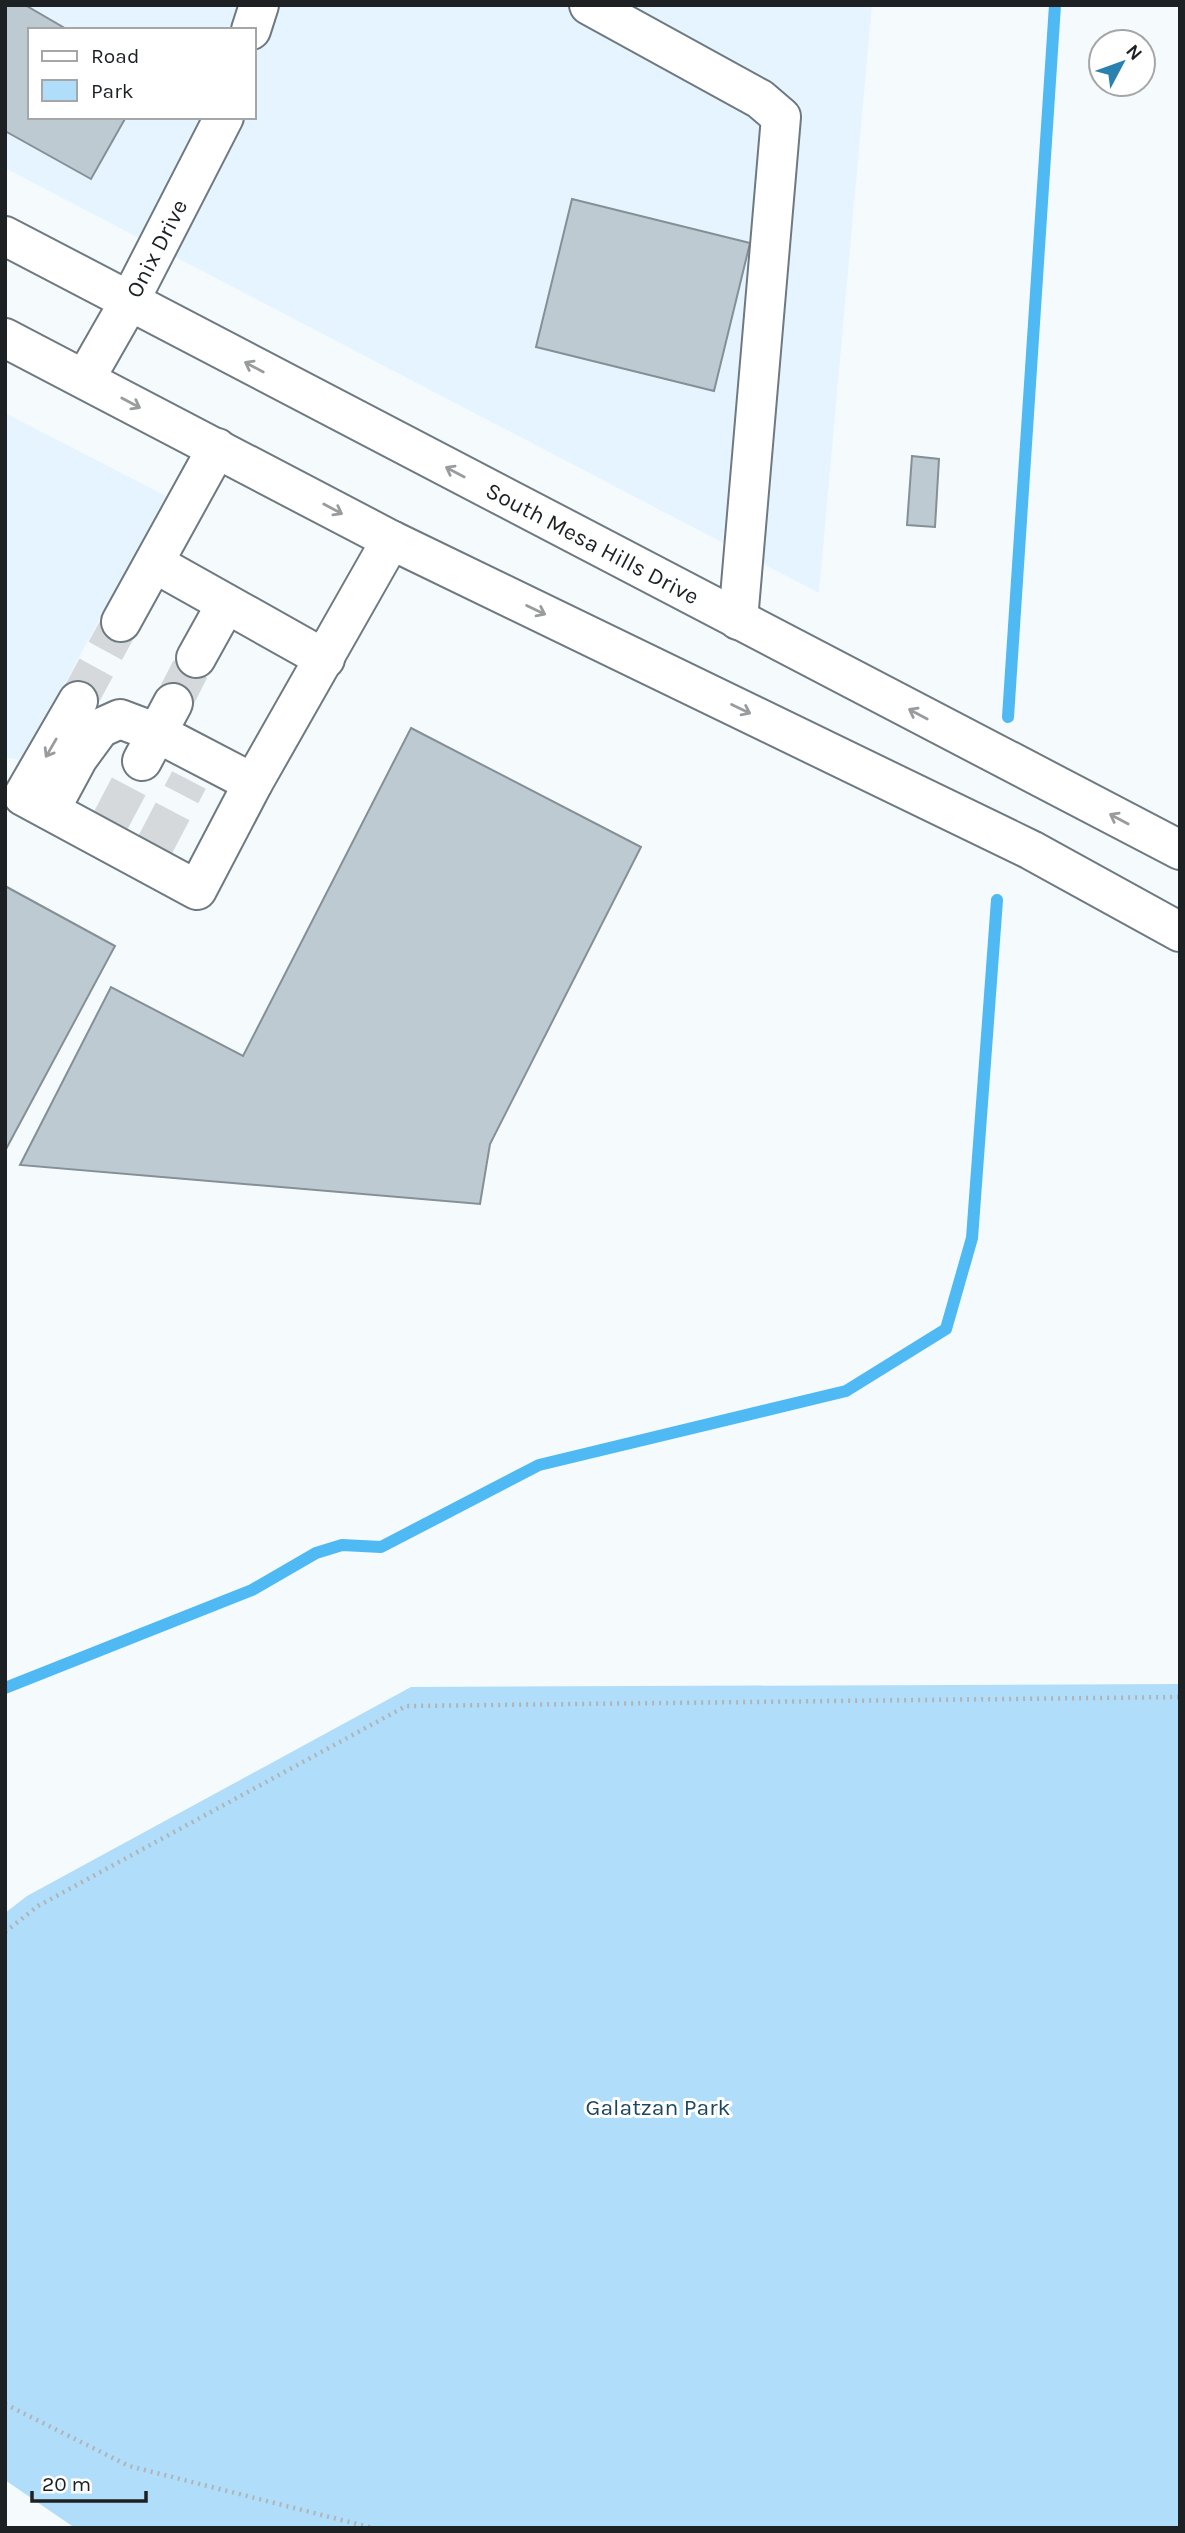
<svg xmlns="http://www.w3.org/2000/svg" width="1185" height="2533" viewBox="0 0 1185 2533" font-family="Karla,sans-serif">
<rect width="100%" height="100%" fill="#f5fafd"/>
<g fill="#e5f4ff" fill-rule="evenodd">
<path d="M5 5H872L819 593 5 168ZM30 30H254V117H30Z"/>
<polygon points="5,413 166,496 23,761 5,757"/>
</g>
<polygon fill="#b0ddf9" points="1180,1684 1180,2528 75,2528 5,2480 5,1913 27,1896 411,1687"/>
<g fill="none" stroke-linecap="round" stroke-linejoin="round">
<g stroke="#4fb9f3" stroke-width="12">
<polyline points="1008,717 1055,5"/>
<polyline points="5,1688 252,1590 316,1553 342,1545 381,1547 539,1465 846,1391 946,1329 972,1238 997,900"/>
</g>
</g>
<g fill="#bdcad2" stroke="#848f96" stroke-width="2">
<polygon points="5,5 25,5 68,30 30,30 30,117 126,117 91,179 5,131"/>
<polygon points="572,199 750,243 714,391 536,347"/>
<polygon points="912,456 939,459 935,527 907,525"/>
<polygon points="411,728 641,847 490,1144 480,1204 20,1165 111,987 243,1056"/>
<polygon points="5,886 115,946 5,1151"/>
</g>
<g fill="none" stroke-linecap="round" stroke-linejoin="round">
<g stroke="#d5d9dc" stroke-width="38" stroke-dasharray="38 19" stroke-linecap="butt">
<polyline points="78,701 121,622"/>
<polyline points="173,703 196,658"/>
<polyline points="111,820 142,761"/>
<polyline points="155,845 189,780"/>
</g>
<defs>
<g id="minor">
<polyline points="589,5 760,99 781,117 738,620"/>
<polyline points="251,30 259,5"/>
<path id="s1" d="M5 236 1180 850"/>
<polyline points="5,338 391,540 1031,850 1180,932"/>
<path id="s2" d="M85 379 129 302 224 117"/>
<polyline points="154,563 325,659"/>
<polyline points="121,622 217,448"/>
<polyline points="196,658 226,604"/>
<polyline points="78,701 23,796 197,890 253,783 391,540"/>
<polyline points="173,703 157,733 253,783"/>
<polyline points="50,810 78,758 100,728 120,719 157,733 142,761"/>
</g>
</defs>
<use href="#minor" stroke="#6e7980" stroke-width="42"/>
<g stroke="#b0b4b7" stroke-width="4.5" stroke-dasharray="2 5" stroke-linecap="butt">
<polyline points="5,1932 38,1906 406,1706 1180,1697"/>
<polyline points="5,2404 129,2466 373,2528"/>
</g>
<use href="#minor" stroke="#fff" stroke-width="38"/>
</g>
<defs><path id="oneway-shaft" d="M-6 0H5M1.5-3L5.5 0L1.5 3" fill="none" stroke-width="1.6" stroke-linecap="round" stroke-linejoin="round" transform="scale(1.75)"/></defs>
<g stroke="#999b9c">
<use href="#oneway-shaft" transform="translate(254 367) rotate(-152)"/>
<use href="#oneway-shaft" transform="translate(131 403) rotate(28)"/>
<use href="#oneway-shaft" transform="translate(455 472) rotate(-152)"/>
<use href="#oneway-shaft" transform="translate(333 509) rotate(28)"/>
<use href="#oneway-shaft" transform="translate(536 610) rotate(26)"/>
<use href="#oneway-shaft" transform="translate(741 709) rotate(26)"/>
<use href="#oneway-shaft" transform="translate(918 714) rotate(-152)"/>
<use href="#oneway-shaft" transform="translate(51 748) rotate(120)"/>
<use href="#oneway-shaft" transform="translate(1119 819) rotate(-152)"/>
</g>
<g text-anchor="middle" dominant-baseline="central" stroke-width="6" stroke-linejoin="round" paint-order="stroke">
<g font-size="23" fill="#1d2124" stroke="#fff">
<text stroke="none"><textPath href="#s2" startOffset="149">Onix Drive</textPath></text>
<text stroke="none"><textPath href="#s1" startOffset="663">South Mesa Hills Drive</textPath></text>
</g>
<g font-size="23" fill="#1c4760" stroke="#fff">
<text x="658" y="2107">Galatzan Park</text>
</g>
</g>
<rect width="1185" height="2533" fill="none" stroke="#1d2124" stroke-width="14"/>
<rect x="28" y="28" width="228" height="91" fill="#ffffff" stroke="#a5a6a7" stroke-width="2"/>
<rect x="42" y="51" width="35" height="10" fill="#ffffff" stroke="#a5a6a7" stroke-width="2"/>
<text x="91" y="63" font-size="21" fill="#1d2124">Road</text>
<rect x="42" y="80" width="35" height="21" fill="#b0ddf9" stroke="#a5a6a7" stroke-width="2"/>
<text x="91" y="98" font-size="21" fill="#1d2124">Park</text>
<g transform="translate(1122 63) rotate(49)"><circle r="33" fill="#ffffff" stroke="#a5a6a7" stroke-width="2"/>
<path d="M0-5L12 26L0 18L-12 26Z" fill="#2881af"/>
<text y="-10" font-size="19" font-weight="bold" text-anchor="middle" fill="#1d2124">N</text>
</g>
<path d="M32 2491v10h114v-10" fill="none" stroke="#1d2124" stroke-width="3.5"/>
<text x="42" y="2491" font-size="21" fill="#1d2124" stroke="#ffffff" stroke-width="5" paint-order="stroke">20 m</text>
</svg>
